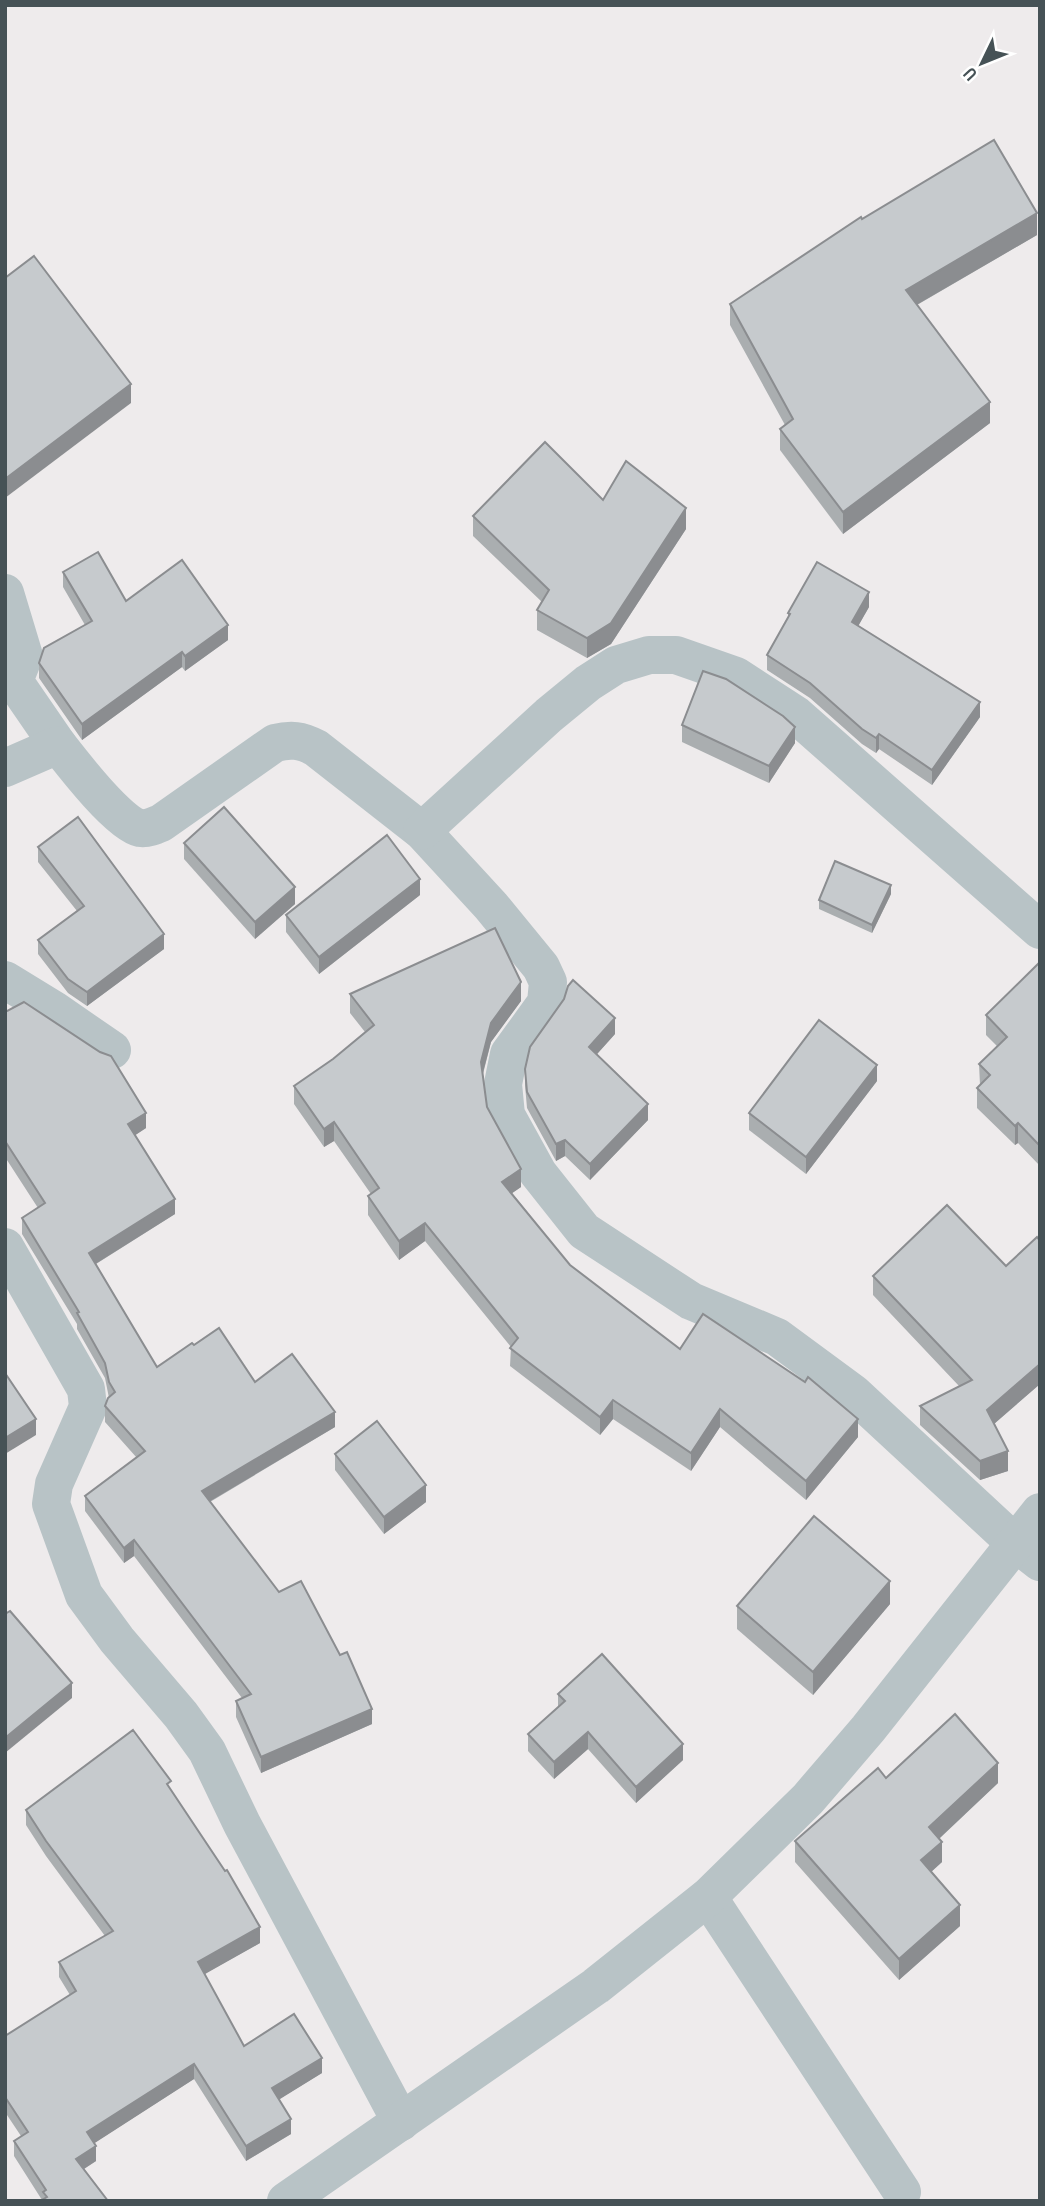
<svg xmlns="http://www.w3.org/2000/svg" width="1045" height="2206" viewBox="0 0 1045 2206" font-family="'Sofia Sans Condensed',sans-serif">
<rect width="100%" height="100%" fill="#eeebec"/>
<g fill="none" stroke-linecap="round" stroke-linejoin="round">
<g stroke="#b8c3c6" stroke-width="38">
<polyline points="5,593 24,656 14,681 58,745"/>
<path d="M5 768 58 745C72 763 119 824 140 828 147 829 154 826 161 823L275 743C291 739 301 740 316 748L422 831 491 906 541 967 548 982 546 1003 509 1054 503 1084 506 1115 538 1173 584 1231 691 1301 777 1337 853 1393 1015 1543 1040 1562"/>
<polyline points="422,831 549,715 588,683 616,665 649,655 676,655 736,676 796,715 1040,930"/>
<polyline points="5,980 54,1010 112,1050"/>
<polyline points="5,1247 86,1389 88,1407 54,1484 51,1504 84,1595 117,1640 181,1715 207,1751 242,1824 401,2122"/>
<polyline points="708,1897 902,2192"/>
<polyline points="286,2201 596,1986 708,1897 808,1799 868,1729 1040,1512"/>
</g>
</g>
<g fill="#aaaeb0">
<polygon points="862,219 1037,235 917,305 990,423 843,534 780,450 780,429 785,425 730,325 730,304"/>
<polygon points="603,500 686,529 611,644 587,658 537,630 537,610 542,602 473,536 473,516"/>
<polygon points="63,572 126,601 228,640 185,671 182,667 82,740 39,678 39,663 85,625 63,587"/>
<polygon points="869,607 858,626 980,717 932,785 879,749 876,753 862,744 810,698 767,670 767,655 788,618 788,613"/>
<polygon points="682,725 795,743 769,783 682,742"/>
<polygon points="184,843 295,904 255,939 184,859"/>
<polygon points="38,847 164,949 87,1006 68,993 38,954 38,940 77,911 38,862"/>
<polygon points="891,894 872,933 819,909 819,900"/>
<polygon points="420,895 319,974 286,932 286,915"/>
<polygon points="1040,962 1040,1166 1018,1143 1015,1145 977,1108 977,1088 980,1085 979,1064 997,1046 986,1035 986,1015"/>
<polygon points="350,994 521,1001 491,1042 483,1074 487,1107 521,1187 512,1193 570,1265 680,1349 858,1437 806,1500 720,1427 691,1471 613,1419 600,1435 510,1366 511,1347 425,1241 399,1260 368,1215 368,1196 371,1194 334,1141 324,1147 294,1104 294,1086 333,1059 365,1032 350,1013"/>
<polygon points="5,1012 146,1128 135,1135 175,1214 96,1264 157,1367 194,1345 335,1427 210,1502 372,1724 261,1773 236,1717 236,1701 242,1698 134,1556 124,1563 85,1511 85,1496 137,1458 105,1422 105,1406 109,1398 105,1378 77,1329 77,1324 22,1234 22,1218 38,1208 5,1157"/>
<polygon points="615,1034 597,1054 648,1120 590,1180 565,1156 556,1161 527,1108 525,1085 525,1069"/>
<polygon points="877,1081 806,1174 749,1130 749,1113"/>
<polygon points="873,1276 1040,1384 994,1424 1008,1471 980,1480 920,1425 920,1406 959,1386 873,1295"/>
<polygon points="335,1454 426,1502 384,1534 335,1470"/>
<polygon points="890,1604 813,1695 737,1629 737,1606"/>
<polygon points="558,1694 683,1760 636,1803 588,1749 554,1779 528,1751 528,1734 558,1707"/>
<polygon points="886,1778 998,1783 939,1839 942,1862 931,1872 960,1926 899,1980 795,1862 795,1841"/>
<polygon points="171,1790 260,1943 204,1974 244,2046 322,2073 279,2099 291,2134 246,2161 194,2079 94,2143 96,2161 84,2169 108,2201 42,2200 14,2156 14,2141 21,2136 5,2112 5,2036 70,1995 59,1977 59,1962 105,1936 46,1856 26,1825 26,1810"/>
</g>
<g fill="#8b8d90">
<polygon points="1037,213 1037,235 906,311 906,290"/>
<polygon points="131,384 131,403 5,498 5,479"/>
<polygon points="990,402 990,423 843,534 843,512"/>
<polygon points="686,508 686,529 611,644 587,658 587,638"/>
<polygon points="869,592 869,607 852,637 852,622"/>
<polygon points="228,625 228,640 185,671 185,656"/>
<polygon points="182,652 182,667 82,740 82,724"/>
<polygon points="980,702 980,717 932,785 932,770"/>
<polygon points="795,727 795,743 769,783 769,766"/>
<polygon points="879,734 879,749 876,753 876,738"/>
<polygon points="420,879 420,895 319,974 319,957"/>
<polygon points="891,885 891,894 872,933 872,925"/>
<polygon points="295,887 295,904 255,939 255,922"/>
<polygon points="164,934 164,949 87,1006 87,992"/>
<polygon points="521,982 521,1001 491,1042 481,1080 481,1062 491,1023"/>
<polygon points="615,1018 615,1034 589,1063 589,1047"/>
<polygon points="877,1065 877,1081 806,1174 806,1157"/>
<polygon points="648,1104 648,1120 590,1180 590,1164"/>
<polygon points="146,1113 146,1128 128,1140 128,1124"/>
<polygon points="334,1122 334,1141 324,1147 324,1129"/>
<polygon points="1018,1123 1018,1143 1015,1145 1015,1126"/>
<polygon points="565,1140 565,1156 556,1161 556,1144"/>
<polygon points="521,1169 521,1187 502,1200 502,1182"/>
<polygon points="175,1199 175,1214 89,1268 89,1253"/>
<polygon points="425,1223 425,1241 399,1260 399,1241"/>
<polygon points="1040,1364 1040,1384 987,1430 987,1410"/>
<polygon points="613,1400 613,1419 600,1435 600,1417"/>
<polygon points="720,1409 720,1427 691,1471 691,1453"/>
<polygon points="335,1412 335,1427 202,1506 202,1491"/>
<polygon points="36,1419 36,1435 5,1454 5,1438"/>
<polygon points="858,1419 858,1437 806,1500 806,1481"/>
<polygon points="1008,1451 1008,1471 980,1480 980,1461"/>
<polygon points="426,1485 426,1502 384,1534 384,1517"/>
<polygon points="134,1540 134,1556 124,1563 124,1548"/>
<polygon points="890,1581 890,1604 813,1695 813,1672"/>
<polygon points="72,1683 72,1698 5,1753 5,1738"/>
<polygon points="372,1709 372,1724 261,1773 261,1757"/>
<polygon points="588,1732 588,1749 554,1779 554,1762"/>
<polygon points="683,1744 683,1760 636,1803 636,1787"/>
<polygon points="998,1763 998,1783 929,1848 929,1827"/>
<polygon points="942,1842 942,1862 921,1881 921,1860"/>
<polygon points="960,1905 960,1926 899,1980 899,1959"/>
<polygon points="260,1927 260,1943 198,1978 198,1962"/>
<polygon points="322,2058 322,2073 272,2104 272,2088"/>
<polygon points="194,2064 194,2079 87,2148 87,2132"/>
<polygon points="291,2119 291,2134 246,2161 246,2146"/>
<polygon points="96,2146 96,2161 76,2174 76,2159"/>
</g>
<g fill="#c6cacd" stroke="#8b8d90" stroke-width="2">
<polygon points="994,140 1037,213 906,290 990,402 843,512 780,429 793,419 730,304 861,217 862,219"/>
<polygon points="34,256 131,384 5,479 5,278"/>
<polygon points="545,442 603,500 626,461 686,508 611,623 587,638 537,610 549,590 473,516"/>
<polygon points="98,552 126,601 182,560 228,625 185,656 182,652 82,724 39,663 44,648 92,621 63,572"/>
<polygon points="817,562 869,592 852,622 980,702 932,770 879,734 876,738 862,729 810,683 767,655 790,614 788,613"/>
<polygon points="703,671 726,679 783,716 795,727 769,766 682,725"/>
<polygon points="224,807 295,887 255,922 184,843"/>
<polygon points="78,817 164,934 87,992 68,979 38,940 84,906 38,847"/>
<polygon points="387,835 420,879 319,957 286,915"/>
<polygon points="835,861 891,885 872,925 819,900"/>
<polygon points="495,928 521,982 491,1023 481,1062 487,1107 521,1169 502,1182 570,1265 680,1349 703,1314 805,1382 808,1377 858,1419 806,1481 720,1409 691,1453 613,1400 600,1417 510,1348 518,1338 425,1223 399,1241 368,1196 379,1188 334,1122 324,1129 294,1086 333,1059 374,1025 350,994"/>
<polygon points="1040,962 1040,1146 1018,1123 1015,1126 977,1088 990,1075 979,1064 1007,1037 986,1015"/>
<polygon points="573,980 615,1018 589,1047 648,1104 590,1164 565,1140 556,1144 527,1092 525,1069 530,1047 564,999 568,986"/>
<polygon points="24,1002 100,1052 111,1056 146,1113 128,1124 175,1199 89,1253 157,1367 192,1343 194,1345 219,1328 255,1382 292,1354 335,1412 202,1491 279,1592 301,1581 340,1655 347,1652 372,1709 261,1757 236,1701 251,1694 134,1540 124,1548 85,1496 145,1451 105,1406 108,1398 115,1392 109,1382 105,1363 77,1313 79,1312 22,1218 45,1203 5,1141 5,1012"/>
<polygon points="819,1020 877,1065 806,1157 749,1113"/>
<polygon points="947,1205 1006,1266 1037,1237 1040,1241 1040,1364 987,1410 1008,1451 980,1461 920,1406 972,1380 873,1276"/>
<polygon points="5,1373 36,1419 5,1438"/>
<polygon points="377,1421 426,1485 384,1517 335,1454"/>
<polygon points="814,1516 890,1581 813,1672 737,1606"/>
<polygon points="10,1611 72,1683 5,1738 5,1614"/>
<polygon points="602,1654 683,1744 636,1787 588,1732 554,1762 528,1734 565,1701 558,1694"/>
<polygon points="955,1714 998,1763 929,1827 942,1842 921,1860 960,1905 899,1959 795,1841 878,1768 886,1778"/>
<polygon points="133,1730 171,1781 167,1784 225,1871 227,1870 260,1927 198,1962 244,2046 294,2014 322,2058 272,2088 291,2119 246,2146 194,2064 87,2132 96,2146 76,2159 108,2201 40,2201 47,2197 43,2192 46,2190 14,2141 28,2132 5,2097 5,2036 76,1991 59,1962 113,1931 46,1841 26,1810"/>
</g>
<rect width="1045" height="2206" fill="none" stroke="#465256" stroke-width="14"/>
<g transform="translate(982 63) rotate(227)" stroke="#ffffff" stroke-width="5" paint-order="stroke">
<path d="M0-5L12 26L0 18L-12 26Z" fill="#465256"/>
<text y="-10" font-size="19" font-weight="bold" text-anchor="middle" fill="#465256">U</text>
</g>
</svg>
